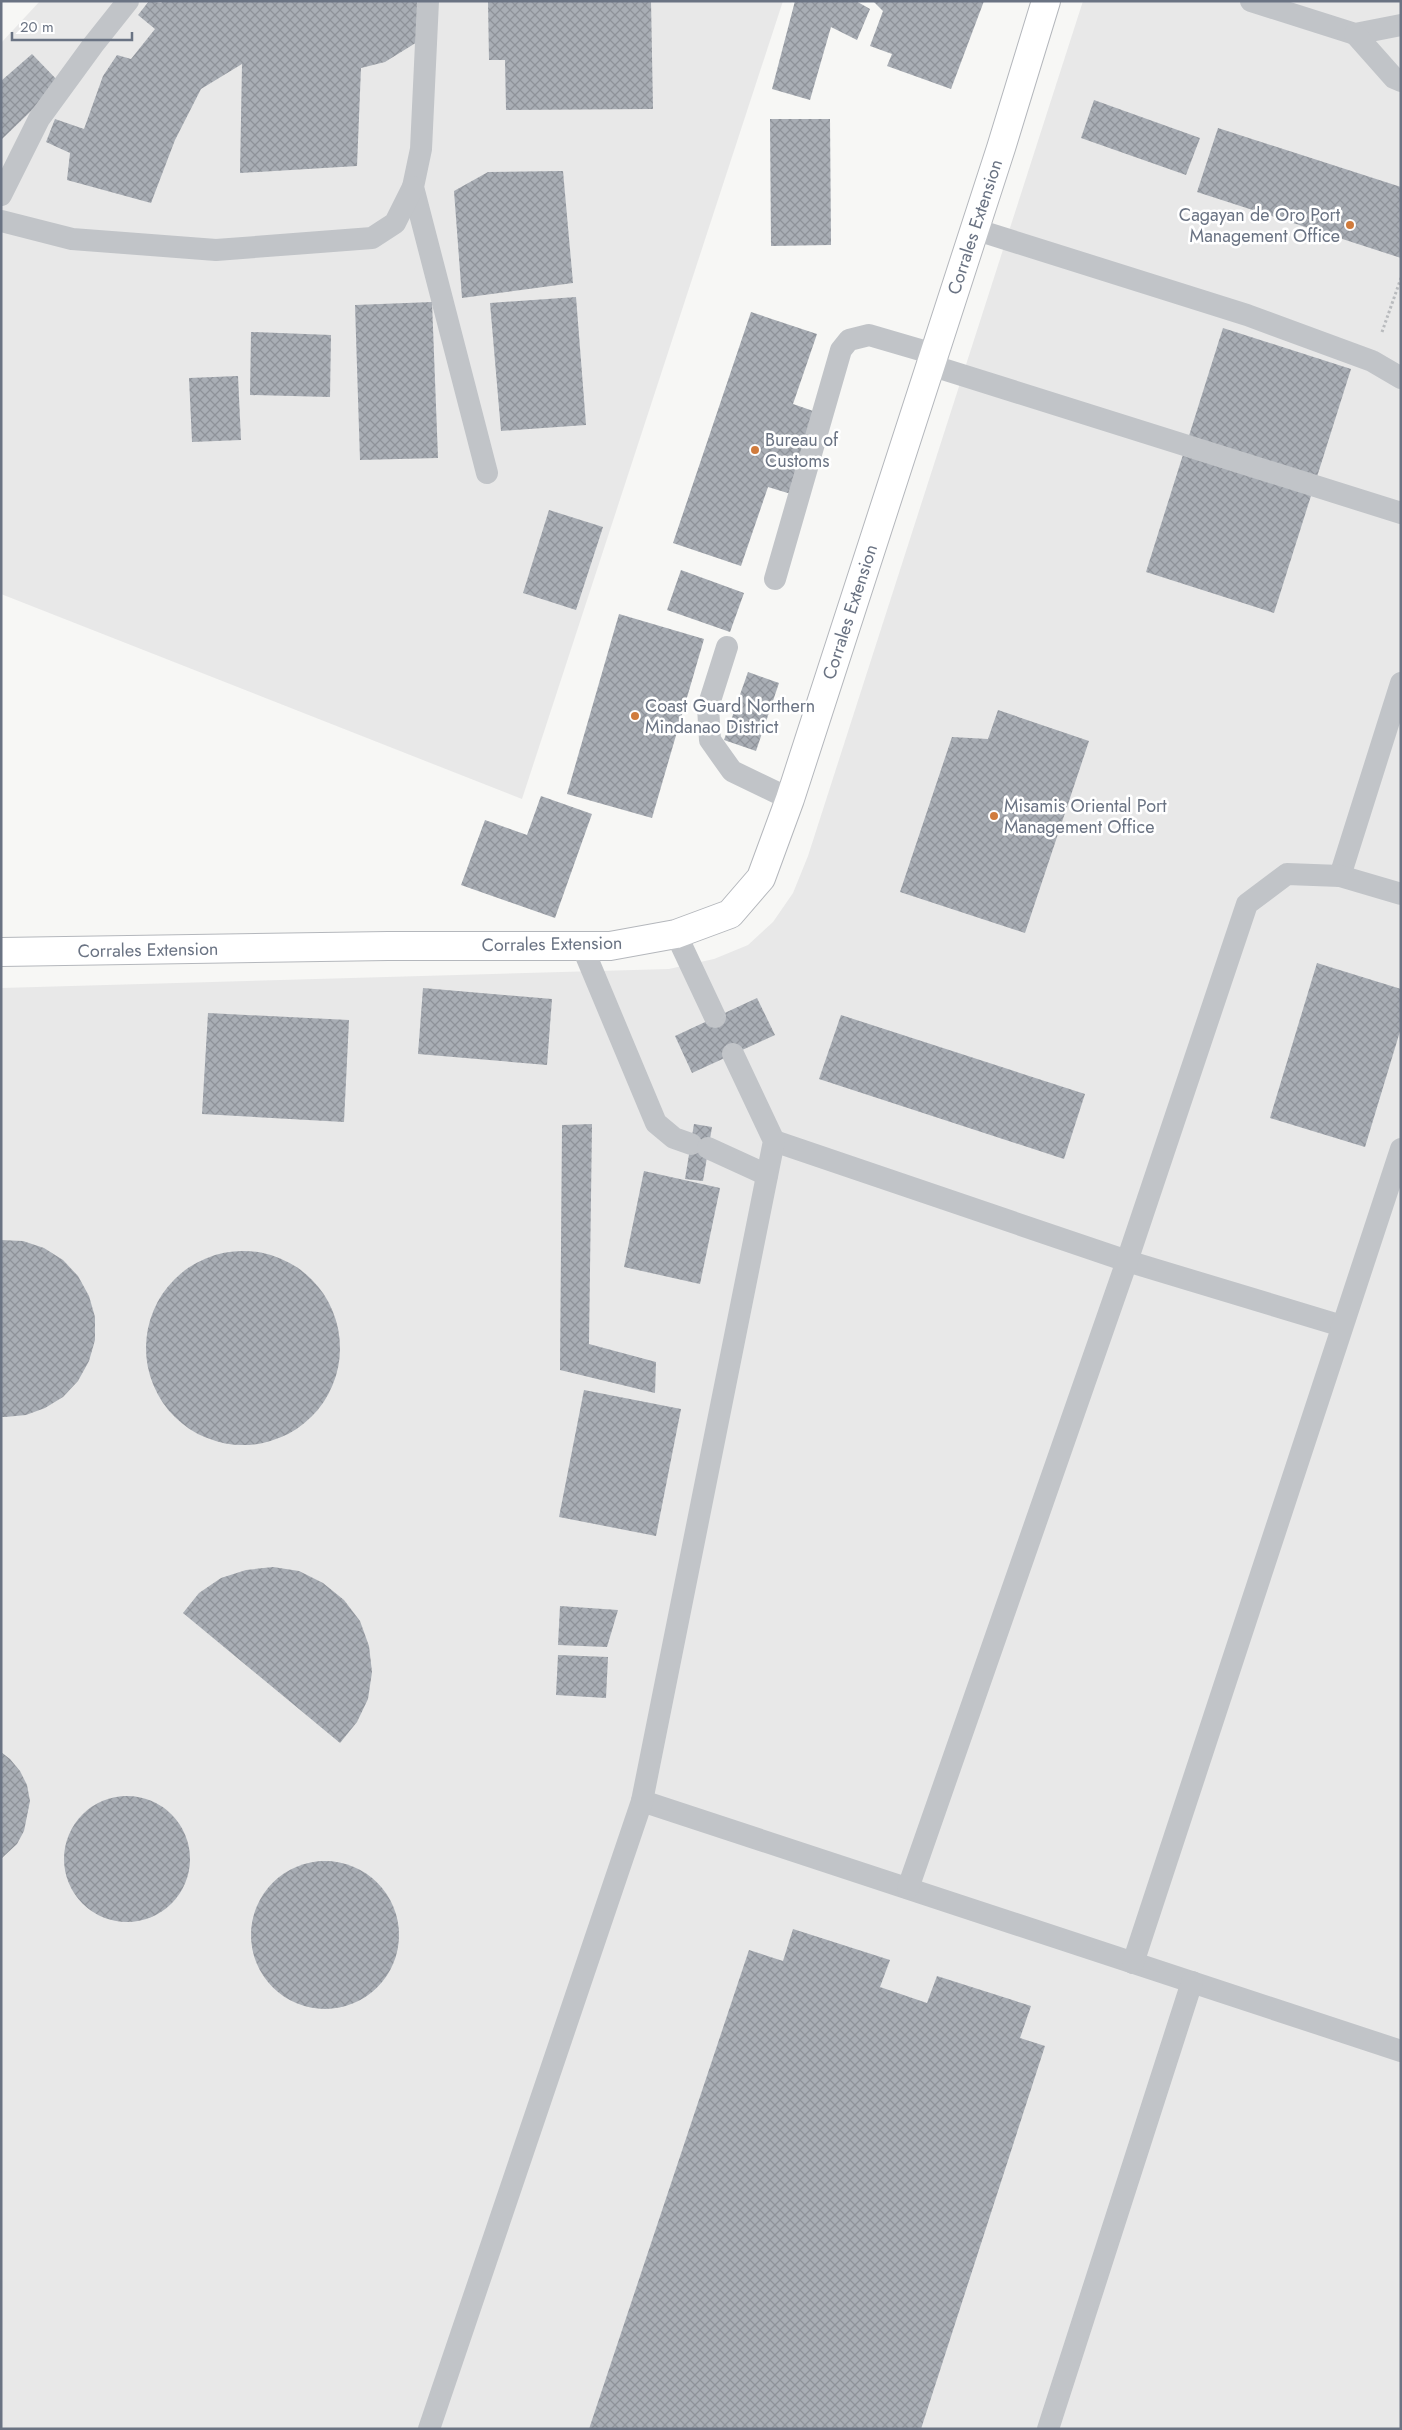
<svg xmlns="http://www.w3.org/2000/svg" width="1402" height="2430" viewBox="0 0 1402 2430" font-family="Jost,sans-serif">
<defs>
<pattern id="building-cross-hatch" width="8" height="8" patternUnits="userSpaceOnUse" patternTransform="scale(1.25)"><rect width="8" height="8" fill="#a9aeb5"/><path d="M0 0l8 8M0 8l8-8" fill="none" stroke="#8e9299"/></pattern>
</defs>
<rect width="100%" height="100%" fill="#f7f7f5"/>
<g fill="#e8e8e8">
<polygon points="40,1 783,1 522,799 1,594 1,43"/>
<polygon points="1083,1 1401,1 1401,2429 1,2429 1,988 669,969 714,959 748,945 773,922 793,893 808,856"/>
</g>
<g fill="url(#building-cross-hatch)">
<polygon points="149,1 161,3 163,1 422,1 422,39 385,62 361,68 357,166 240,173 242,64 201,89 175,140 151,203 67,180 70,153 46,142 55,119 84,129 103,76 117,55 131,59 155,29 138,15"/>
<polygon points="488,1 651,1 653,109 506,110 505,60 489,60"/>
<polygon points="795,1 856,1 870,9 857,40 831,27 810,100 772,89"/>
<polygon points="873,1 984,1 951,89 887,66 892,54 870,46 883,11"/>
<polygon points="32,54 60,83 1,140 1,81"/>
<polygon points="1094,100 1200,138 1186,175 1081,138"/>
<polygon points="770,119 830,119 831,245 771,246"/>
<polygon points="1218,128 1401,187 1401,258 1197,192"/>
<polygon points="563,171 573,283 462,298 454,191 488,172"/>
<polygon points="576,297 586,425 501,431 490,303"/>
<polygon points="432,302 438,458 360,460 355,305"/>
<polygon points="751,312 817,334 793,404 819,413 791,494 768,487 741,566 673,543"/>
<polygon points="1223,328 1351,369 1274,613 1146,572"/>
<polygon points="251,332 331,335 330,397 250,395"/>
<polygon points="238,376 241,440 192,442 189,378"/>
<polygon points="549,510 603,527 576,610 523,593"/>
<polygon points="681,570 744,593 730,632 667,610"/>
<polygon points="619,614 704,639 652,818 567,794"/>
<polygon points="748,672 779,683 756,751 724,740"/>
<polygon points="998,710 1089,741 1025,933 900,892 952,737 988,739"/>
<polygon points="541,796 592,814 555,918 461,885 485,820 527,835"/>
<polygon points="1317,963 1401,989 1401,1028 1365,1147 1270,1118"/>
<polygon points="423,988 552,999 547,1065 418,1054"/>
<polygon points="757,998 775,1035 692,1073 675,1036"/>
<polygon points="208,1013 349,1020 344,1122 202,1114"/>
<polygon points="841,1015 1085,1094 1064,1159 819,1079"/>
<polygon points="592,1124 589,1344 656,1362 655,1393 560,1370 562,1125"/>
<polygon points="694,1124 712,1127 703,1181 685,1179"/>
<polygon points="644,1171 720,1188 700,1284 624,1267"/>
<polygon points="1,1240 23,1241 44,1248 63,1260 78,1276 89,1296 95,1317 95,1340 89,1361 78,1381 63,1397 45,1408 26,1415 5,1417 1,1417"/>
<circle cx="243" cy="1348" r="97"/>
<polygon points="584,1390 681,1409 656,1536 559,1517"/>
<polygon points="273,1567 299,1571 323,1583 344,1600 360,1621 369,1646 372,1672 368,1699 357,1722 340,1743 183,1613 199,1593 221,1578 246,1570"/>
<polygon points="560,1606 618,1610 607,1647 558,1645"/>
<polygon points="558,1655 608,1657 606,1698 556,1695"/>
<polygon points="1,1752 10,1759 20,1771 27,1785 30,1801 24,1831 17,1844 1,1859"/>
<circle cx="127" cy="1859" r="63"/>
<circle cx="325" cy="1935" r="74"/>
<polygon points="793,1929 890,1960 880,1987 927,2003 937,1976 1031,2006 1020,2038 1045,2046 921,2429 589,2429 749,1950 783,1961"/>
</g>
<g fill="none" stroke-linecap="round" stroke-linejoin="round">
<defs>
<polyline id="secondary" points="1,952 388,946 610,946 676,934 730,914 761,878 790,799 1001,148 1046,1"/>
</defs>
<use href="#secondary" stroke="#b4b7bc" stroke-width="30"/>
<polyline stroke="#b9bbbe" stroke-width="3" stroke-dasharray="2.5 2.5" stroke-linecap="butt" points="1382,332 1401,278"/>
<g stroke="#c1c4c8" stroke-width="22">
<polyline points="428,1 421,149 413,187 487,473"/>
<polyline points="1251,1 1355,34 1401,25"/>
<polyline points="1355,34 1394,78 1401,81"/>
<polyline points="1,195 39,119 93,45 128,1"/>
<polyline points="1,221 72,239 216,250 372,238 395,223 413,187"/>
<polyline points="974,229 1247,315 1372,361 1401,378"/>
<polyline points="930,365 1401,513"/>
<polyline points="775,579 841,350 849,340 869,335 934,354"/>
<polyline points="727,647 708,707 710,740 732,771 790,799"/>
<polyline points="1340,876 1401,683"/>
<polyline points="676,934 715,1017"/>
<polyline points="582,946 656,1123 674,1138 691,1144"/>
<polyline points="774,1141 1127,1261 1342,1326"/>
<polyline points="708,1148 767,1175"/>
<polyline points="642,1801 1401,2051"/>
<polyline points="908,1888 1127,1261 1247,904 1287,874 1340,876 1401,894"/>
<polyline points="1133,1963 1401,1149"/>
<polyline points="429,2429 642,1801 774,1141 733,1054"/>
<polyline points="1048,2429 1192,1982"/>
</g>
<use href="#secondary" stroke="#fff" stroke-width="28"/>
</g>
<g fill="#d07b3c" stroke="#fff" stroke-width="2">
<circle cx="1350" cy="225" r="5"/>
<circle cx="755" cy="450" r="5"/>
<circle cx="635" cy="716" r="5"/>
<circle cx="994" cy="816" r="5"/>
</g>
<g text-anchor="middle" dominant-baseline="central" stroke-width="5" stroke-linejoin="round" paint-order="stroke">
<g font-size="18" fill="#6a7383" stroke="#fff" text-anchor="start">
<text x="1340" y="215" text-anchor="end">Cagayan de Oro Port<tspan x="1340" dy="21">Management Office</tspan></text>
<text x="765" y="440">Bureau of<tspan x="765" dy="21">Customs</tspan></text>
<text x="645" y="706">Coast Guard Northern<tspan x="645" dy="21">Mindanao District</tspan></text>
<text x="1004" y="806">Misamis Oriental Port<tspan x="1004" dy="21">Management Office</tspan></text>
</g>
<g font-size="18" fill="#6a7383" stroke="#fff">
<text transform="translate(975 227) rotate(-72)">Corrales Extension</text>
<text transform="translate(850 612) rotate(-72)">Corrales Extension</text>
<text transform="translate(552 944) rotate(-1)">Corrales Extension</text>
<text transform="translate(148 950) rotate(-1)">Corrales Extension</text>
</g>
</g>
<rect width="1402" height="2430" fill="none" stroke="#6a7383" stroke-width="5"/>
<path d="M12 32v8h120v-8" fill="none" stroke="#6a7383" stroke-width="2.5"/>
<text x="20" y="32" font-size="15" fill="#6a7383" stroke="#ffffff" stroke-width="4" paint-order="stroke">20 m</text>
</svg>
